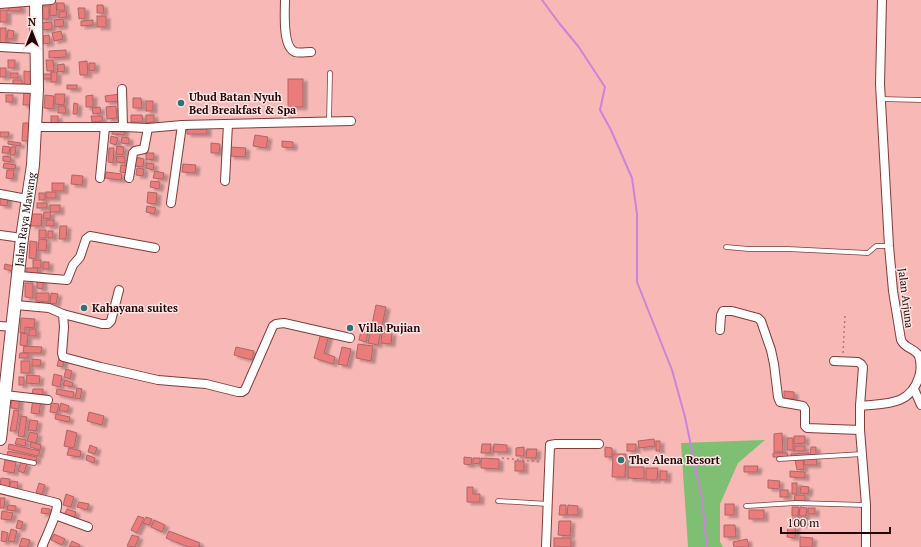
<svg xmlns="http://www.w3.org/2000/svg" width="921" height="547" viewBox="0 0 921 547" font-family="'PT Serif',serif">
<defs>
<filter id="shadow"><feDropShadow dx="4" dy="2.5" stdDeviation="1" flood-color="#0004"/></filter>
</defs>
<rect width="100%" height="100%" fill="#f8b8b6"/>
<polygon fill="#7ebf73" points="765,440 738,463 720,504 720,542 723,547 688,547 681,443"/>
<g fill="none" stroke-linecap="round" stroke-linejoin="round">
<polyline stroke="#ca85d8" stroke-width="2" points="542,0 559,23 578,46 605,87 600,110 611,130 632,178 637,214 637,282 672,370 685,417 702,499 707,547"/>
</g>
<g fill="#eb7b7b" stroke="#af6666" filter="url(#shadow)">
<polygon points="50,2 56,2 57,15 50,16"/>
<polygon points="57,3 64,3 65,10 57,10"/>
<rect x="8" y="5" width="13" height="6"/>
<polygon points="97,5 103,5 104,13 97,13"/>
<rect x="41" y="6" width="8" height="13"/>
<polygon points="78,8 85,8 85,18 79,19"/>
<rect x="0" y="10" width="7" height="12"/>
<polygon points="66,11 67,17 59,18 59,12"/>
<rect x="97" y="16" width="9" height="11"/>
<polygon points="63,19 64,26 55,27 54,20"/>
<polygon points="93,20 93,25 81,26 81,21"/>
<polygon points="52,22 52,29 41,30 41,23"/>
<rect x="0" y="28" width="6" height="17"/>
<polygon points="8,30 14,31 13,39 7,39"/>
<polygon points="61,31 63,39 54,41 52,33"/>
<polygon points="49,35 50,43 43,44 43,36"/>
<polygon points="66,50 66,57 49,58 49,51"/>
<rect x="8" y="60" width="7" height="8"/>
<polygon points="46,60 53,60 54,71 47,71"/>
<polygon points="87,61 88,75 80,75 79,62"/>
<polygon points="89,63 95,63 95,70 89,71"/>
<polygon points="64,64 65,71 58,72 57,65"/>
<rect x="0" y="68" width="6" height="9"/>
<polygon points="24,71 34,72 34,88 24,88"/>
<rect x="51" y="72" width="6" height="10"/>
<rect x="10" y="73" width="8" height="5"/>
<rect x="42" y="74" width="9" height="5"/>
<rect x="288" y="79" width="15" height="28"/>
<rect x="13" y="80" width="9" height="6"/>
<rect x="67" y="85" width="10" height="4"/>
<polygon points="24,90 33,90 32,105 23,105"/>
<polygon points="55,94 65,94 64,105 55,104"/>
<polygon points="120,94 120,101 106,102 105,96"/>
<rect x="6" y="95" width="7" height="7"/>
<polygon points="45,95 54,96 53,109 44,108"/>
<polygon points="93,95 93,107 86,107 86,96"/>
<polygon points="133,98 141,98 142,108 133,108"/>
<rect x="146" y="101" width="7" height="10"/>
<polygon points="74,103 78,104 77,114 73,114"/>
<polygon points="58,106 65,106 66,113 58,113"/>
<polygon points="116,106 117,118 107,119 106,107"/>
<polygon points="100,107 101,113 93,114 92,108"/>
<polygon points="131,115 142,115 143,122 131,122"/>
<polygon points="146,115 154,115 154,122 146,123"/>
<rect x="51" y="116" width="7" height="7"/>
<polygon points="91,116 102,116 103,121 92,122"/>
<polygon points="23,123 30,123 29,141 22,141"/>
<polygon points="207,127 207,134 187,134 187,128"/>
<polygon points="112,128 125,129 124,135 112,134"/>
<polygon points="0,132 9,132 8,137 0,137"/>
<polygon points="255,135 268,137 266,148 253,146"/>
<polygon points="111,136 118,138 116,145 110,143"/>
<polygon points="122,137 129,138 129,144 121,143"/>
<polygon points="8,141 21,143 20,146 8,144"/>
<polygon points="282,141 293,142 293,148 282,147"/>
<polygon points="211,143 220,144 219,153 211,153"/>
<polygon points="3,146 10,147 9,153 2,153"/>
<polygon points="117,146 124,147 123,155 116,154"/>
<polygon points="11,147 16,147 15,155 10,155"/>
<polygon points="230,147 246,148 245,157 230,156"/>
<polygon points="109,148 114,148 113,163 108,162"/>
<polygon points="146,153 154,153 154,159 146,160"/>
<polygon points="3,156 11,157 11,162 3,161"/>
<polygon points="117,156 125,157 125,163 116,162"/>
<polygon points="136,157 144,159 143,167 134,166"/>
<polygon points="4,163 16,165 15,169 3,168"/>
<polygon points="147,163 154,164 153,170 146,168"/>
<polygon points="183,164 196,165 195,173 182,172"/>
<polygon points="121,165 128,166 127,173 120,172"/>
<polygon points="137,168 144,169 143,176 136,175"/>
<polygon points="7,170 14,170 13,179 6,178"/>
<polygon points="155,171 164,173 163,179 153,178"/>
<polygon points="106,172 122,174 121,180 105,178"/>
<polygon points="72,175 83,176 82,185 71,184"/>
<polygon points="151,181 160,182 159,189 150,187"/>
<rect x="52" y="183" width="12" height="8"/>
<rect x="46" y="192" width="10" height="6"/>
<polygon points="148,192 157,193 156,204 147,203"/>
<rect x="39" y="193" width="6" height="7"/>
<polygon points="0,196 8,197 7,206 0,205"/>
<rect x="37" y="203" width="10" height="5"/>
<rect x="50" y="205" width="10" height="7"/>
<polygon points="147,206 156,208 154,214 146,212"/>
<polygon points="44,212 51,212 50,219 43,218"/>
<polygon points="31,214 42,214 41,226 31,226"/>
<rect x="46" y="220" width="8" height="6"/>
<polygon points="60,226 67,226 66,239 59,239"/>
<rect x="39" y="230" width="7" height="8"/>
<rect x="48" y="231" width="5" height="7"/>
<polygon points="39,239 47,240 46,251 38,250"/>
<polygon points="30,241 37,242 36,259 29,258"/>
<rect x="33" y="260" width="8" height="8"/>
<rect x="43" y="262" width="6" height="7"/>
<polygon points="5,264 14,266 13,271 4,269"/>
<polygon points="26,268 38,268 37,276 26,276"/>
<polygon points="37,279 43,280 43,289 37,288"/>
<polygon points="25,283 33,283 33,298 25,297"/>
<polygon points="36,293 49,293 49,302 36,301"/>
<polygon points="51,293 58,294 56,304 50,303"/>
<polygon points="376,305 386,307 378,345 368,343"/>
<polygon points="21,318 35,319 34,328 25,327 25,333 20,333"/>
<polygon points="362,326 369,327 366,342 359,340"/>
<rect x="29" y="329" width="7" height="7"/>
<polygon points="382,332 392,333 391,344 381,343"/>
<polygon points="21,333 28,334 27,346 20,345"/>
<polygon points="321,333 329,335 324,353 335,357 333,364 314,358"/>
<polygon points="358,344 373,346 371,361 356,358"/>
<polygon points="24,346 42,347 41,353 23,353"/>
<polygon points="236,347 254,351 252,360 234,355"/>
<polygon points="342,347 351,349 347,366 338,364"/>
<polygon points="20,353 28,353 28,358 19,358"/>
<polygon points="59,358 64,359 63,367 57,366"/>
<polygon points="32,359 41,360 40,366 32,366"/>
<rect x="21" y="361" width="9" height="12"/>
<polygon points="66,369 72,371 70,379 64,377"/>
<polygon points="54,374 62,376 60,387 52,385"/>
<polygon points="27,375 40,376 39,384 26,383"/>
<rect x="19" y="377" width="5" height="8"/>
<polygon points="65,380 73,383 72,387 63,385"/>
<polygon points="77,388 82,389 80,399 75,398"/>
<polygon points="33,389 43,389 43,396 32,395"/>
<polygon points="57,389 74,392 73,398 56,394"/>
<polygon points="784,391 794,392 794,399 784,399"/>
<polygon points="12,396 19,397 19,409 11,408"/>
<polygon points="33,399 41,400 39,414 31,413"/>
<polygon points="51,403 59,404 57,413 50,412"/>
<polygon points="61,403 69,406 67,412 59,410"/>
<polygon points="14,410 19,411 16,431 10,431"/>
<polygon points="89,412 104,416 102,425 87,421"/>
<polygon points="56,414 70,417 69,422 55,419"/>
<polygon points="21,416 27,417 24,437 18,436"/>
<polygon points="30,420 38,421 36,431 28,430"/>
<polygon points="67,430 77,433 74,448 64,446"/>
<polygon points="30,432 38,434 36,443 27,441"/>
<polygon points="782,433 783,452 774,452 774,434"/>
<polygon points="794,436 805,436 805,443 794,444"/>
<polygon points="17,438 26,440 25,446 15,444"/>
<rect x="787" y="438" width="6" height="12"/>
<polygon points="654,439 655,446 639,448 638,441"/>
<rect x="656" y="441" width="4" height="10"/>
<polygon points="31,442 41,445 40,450 30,447"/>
<polygon points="9,444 40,451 38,456 8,449"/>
<polygon points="482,444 491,444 490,453 481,453"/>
<polygon points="494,444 507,445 507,452 493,452"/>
<rect x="627" y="444" width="9" height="7"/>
<polygon points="90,445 97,448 95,454 88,452"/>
<polygon points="795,446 805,446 805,451 794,451"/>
<polygon points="524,447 524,456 516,456 516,448"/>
<polygon points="605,447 612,448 612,457 605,457"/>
<polygon points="811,447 816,447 816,455 810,455"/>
<polygon points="69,448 81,451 80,457 67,455"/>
<polygon points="527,449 537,449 536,458 526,458"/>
<polygon points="8,451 37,457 36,462 7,456"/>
<polygon points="773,453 787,453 788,457 773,457"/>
<polygon points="809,453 809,457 791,457 791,454"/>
<polygon points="613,454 626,454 625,477 612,477"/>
<polygon points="87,455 95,458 94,463 86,460"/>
<polygon points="464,457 472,458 471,465 464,464"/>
<polygon points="473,458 480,458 480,463 473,464"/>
<polygon points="481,458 499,459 499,469 481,468"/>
<polygon points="816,458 817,465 804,465 804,459"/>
<polygon points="803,459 804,469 797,470 795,460"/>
<polygon points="5,460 16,462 14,473 3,471"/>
<rect x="515" y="461" width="9" height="10"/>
<polygon points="21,462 27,464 24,473 18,471"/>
<polygon points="744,466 758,466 757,472 744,472"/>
<polygon points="628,467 644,467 644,479 628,478"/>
<polygon points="646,468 658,468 657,480 646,480"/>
<rect x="660" y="471" width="7" height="9"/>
<polygon points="790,471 805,472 805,478 790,477"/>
<polygon points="1,478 10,479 9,487 0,486"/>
<polygon points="768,480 780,481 779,489 768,488"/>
<polygon points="11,481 18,482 17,491 9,489"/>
<polygon points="39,483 45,485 42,494 36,493"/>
<rect x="792" y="483" width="5" height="11"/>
<polygon points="801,486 809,487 808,494 800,493"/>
<polygon points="467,487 473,487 473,494 480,494 480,502 467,502"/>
<rect x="780" y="490" width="8" height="7"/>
<polygon points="66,494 74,497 71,507 63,505"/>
<polygon points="795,495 805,495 805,501 794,501"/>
<polygon points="0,498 5,498 4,508 0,508"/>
<polygon points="79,502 89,504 87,510 77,507"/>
<rect x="725" y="504" width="9" height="11"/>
<polygon points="8,505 16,506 16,511 7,510"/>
<polygon points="560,505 566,505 566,515 559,515"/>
<polygon points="568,505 578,506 578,515 567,515"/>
<polygon points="792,507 799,507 798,516 792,516"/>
<polygon points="800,507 807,508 806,516 799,516"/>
<polygon points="42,508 50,509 50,514 41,513"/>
<rect x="808" y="508" width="7" height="6"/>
<polygon points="67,509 76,512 74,519 64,515"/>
<rect x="749" y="510" width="15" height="9"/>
<polygon points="2,511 13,513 11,520 1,519"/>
<polygon points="138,516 144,518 137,533 131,530"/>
<polygon points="146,517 152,519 149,525 143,523"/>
<rect x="792" y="518" width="15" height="6"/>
<polygon points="18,520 23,522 21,529 16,528"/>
<polygon points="154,520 165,525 162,532 151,527"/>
<polygon points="559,521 571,521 570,536 558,535"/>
<polygon points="724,525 735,525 736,537 724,537"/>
<polygon points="788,525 796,526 795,538 787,537"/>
<polygon points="11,529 17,531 14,542 8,541"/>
<polygon points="2,531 8,533 6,542 1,541"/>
<polygon points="169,531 200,543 199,547 188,547 166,538"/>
<polygon points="54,534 65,539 62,545 51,540"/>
<polygon points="132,535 139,537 135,547 127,546"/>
<polygon points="800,537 813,538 812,547 800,547"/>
<polygon points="22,538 30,540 28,547 19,547"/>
<rect x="554" y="538" width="17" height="9"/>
<polygon points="747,539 749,547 734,547 733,542"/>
<polygon points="72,541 80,545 79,547 69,547"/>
</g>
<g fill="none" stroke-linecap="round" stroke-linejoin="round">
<defs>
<g id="service">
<polyline points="881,99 921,100"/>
<polyline points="329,122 330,73"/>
<polyline points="726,247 749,249 788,249 868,253 876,246 889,246"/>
<polyline points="0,456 34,463"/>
<polyline points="779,459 862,454"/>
<polyline points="498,501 548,504"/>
<polyline points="746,506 796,503 866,505"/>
</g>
<g id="minor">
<path d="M285 0C285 12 282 47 295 52 299 53 306 52 311 52"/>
<polyline points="0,4 51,0"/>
<polyline points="0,47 36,49"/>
<polyline points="0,88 37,89"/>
<polyline points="122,89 123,127"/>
<polyline points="35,127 123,127 148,128 182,125 351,121"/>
<polyline points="100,178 105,127"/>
<polyline points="129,178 133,153 135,151 144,149 148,128"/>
<polyline points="225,181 228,124"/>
<polyline points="0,194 27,199"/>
<polyline points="171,203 182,125"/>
<polyline points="0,235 22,238"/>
<polyline points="19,276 67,280 73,265 80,257 86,239 90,236 155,248"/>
<polyline points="16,305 49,308 63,314 64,327 62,353 63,357 101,367 158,380 206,384 238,392 242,392 245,390 273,326 276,324 284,323 350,338"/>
<polyline points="63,314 102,324 108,324 111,321 119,290"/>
<polyline points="0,326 13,327"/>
<polyline points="720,330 721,315 723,311 732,311 758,318 761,321 771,350 774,364 778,397 780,402 803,406 805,409 805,426 807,428 860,430"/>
<polyline points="834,361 858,362 861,364 863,367 860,406"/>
<polyline points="914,389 921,405"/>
<polyline points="5,395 48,400"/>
<path d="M0 489 57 503C58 514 46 536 42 547"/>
<polyline points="55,515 88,527"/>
<polyline points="546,547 550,445 556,444 599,444"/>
<path d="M866 547V505L860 430V406C886 403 910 406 919 377 921 371 921 363 919 356 915 348 905 349 901 340L893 291 889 246 880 84 882 0"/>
</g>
<g id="secondary">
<path id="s1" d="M0 439 22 238 33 165 37 89 36 0"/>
</g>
</defs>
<use href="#service" stroke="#7f3c3d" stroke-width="5.5"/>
<use href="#minor" stroke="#7f3c3d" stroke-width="10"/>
<use href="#secondary" stroke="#7f3c3d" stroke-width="14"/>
<g stroke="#ae7b7a" stroke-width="1.5" stroke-dasharray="2 3" stroke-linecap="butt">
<polyline points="843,353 845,315"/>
<polyline points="502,458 541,462"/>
</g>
<use href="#service" stroke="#fff" stroke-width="4"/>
<use href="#minor" stroke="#fff" stroke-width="8"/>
<use href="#secondary" stroke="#fff" stroke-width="12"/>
</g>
<g fill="#2a7479" stroke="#fee5e3" stroke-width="1.5">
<circle cx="181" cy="103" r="4"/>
<circle cx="84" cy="308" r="4"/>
<circle cx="350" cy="328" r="4"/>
<circle cx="621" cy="460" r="4"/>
</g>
<g text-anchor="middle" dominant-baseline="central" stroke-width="3" stroke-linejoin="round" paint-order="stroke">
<g font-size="11" font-weight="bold" fill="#1f0506" stroke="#fee5e3" text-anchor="start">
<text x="189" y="97">Ubud Batan Nyuh<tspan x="189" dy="13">Bed Breakfast &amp; Spa</tspan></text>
<text x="92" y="308">Kahayana suites</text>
<text x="358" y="328">Villa Pujian</text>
<text x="629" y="460">The Alena Resort</text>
</g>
<g font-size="11" fill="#1f0506" stroke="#fee5e3">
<text stroke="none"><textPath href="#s1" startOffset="221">Jalan Raya Mawang</textPath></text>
<text transform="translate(906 298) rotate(83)">Jalan Arjuna</text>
</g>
</g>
<g transform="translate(32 32)" stroke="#fee5e3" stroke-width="3" paint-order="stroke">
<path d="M0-3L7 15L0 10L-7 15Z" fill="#1f0506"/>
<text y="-6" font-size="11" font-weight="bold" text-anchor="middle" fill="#1f0506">N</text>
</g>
<path d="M781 527v6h109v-6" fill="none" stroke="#1f0506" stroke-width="2"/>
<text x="787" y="527" font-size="12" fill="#1f0506" stroke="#fee5e3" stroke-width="3" paint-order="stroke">100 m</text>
</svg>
